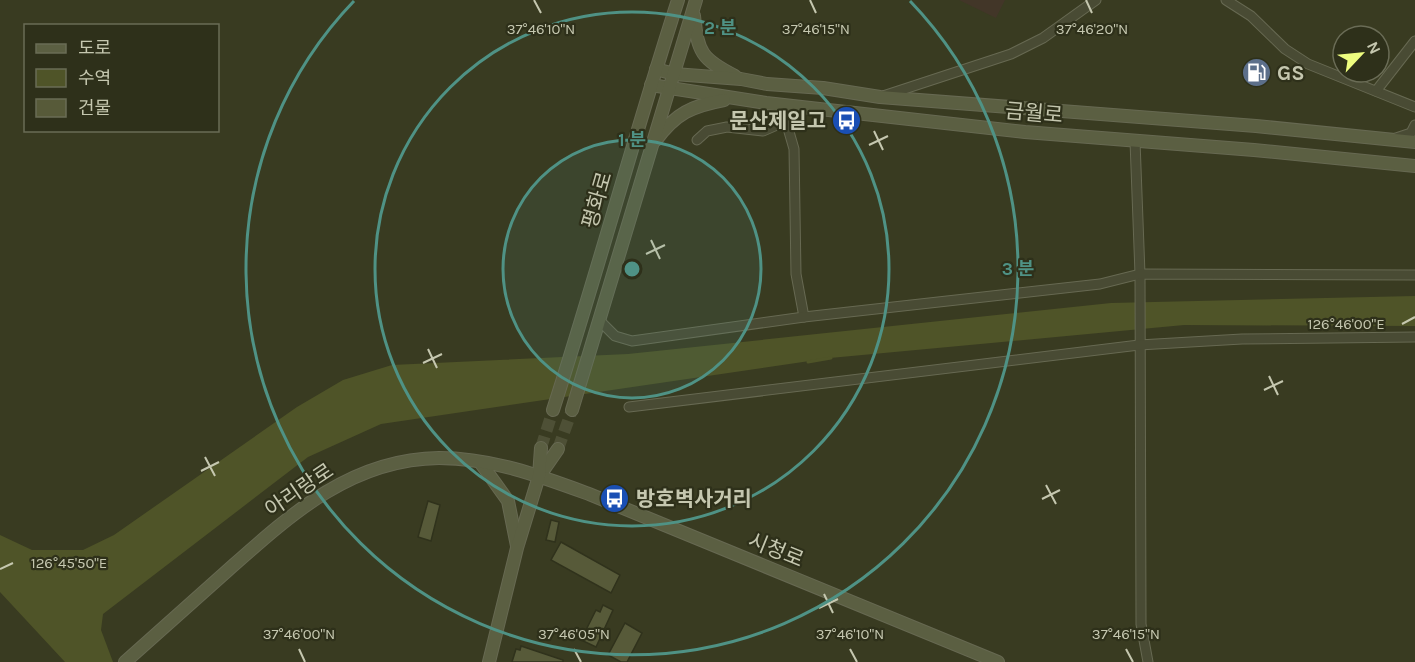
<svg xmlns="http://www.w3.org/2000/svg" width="1415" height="662" viewBox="0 0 1415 662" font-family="Karla,'Noto Sans KR',sans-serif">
<rect width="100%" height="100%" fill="#393b21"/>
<polygon fill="#423628" points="959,0 1005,0 996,18"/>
<polygon fill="#4f5428" points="1415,296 1415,326 1184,325 830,358 381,424 308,457 103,614 101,630 113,662 65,662 0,592 0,535 32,550 83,550 114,535 297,407 343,380 392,365 628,354 1111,303"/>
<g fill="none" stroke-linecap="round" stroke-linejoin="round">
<polyline stroke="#4f5428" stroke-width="3" points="808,362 831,358"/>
</g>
<g fill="#575a39" stroke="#30321c" stroke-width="1.5">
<polygon points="428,501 440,505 431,541 418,537"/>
<polygon points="551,520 559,522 555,542 546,540"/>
<polygon points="561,542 620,575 611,593 551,560"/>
<polygon points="603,605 613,610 596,647 581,640 596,610 600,612"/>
<polygon points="625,623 642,633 627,662 621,662 608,655"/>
<polygon points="521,646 563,660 563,662 512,662 516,649 520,650"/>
</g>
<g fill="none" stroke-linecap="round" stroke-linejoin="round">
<g stroke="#4e5036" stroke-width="12" stroke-dasharray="12 6" stroke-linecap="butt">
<polyline points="541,448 553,410"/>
<polyline points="558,449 572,410"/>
</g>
<defs>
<g id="street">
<polyline points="1226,0 1251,16 1285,49 1308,64 1415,107"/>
<polyline points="1376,91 1415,41"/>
<polyline points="883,96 1011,54 1043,38 1096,0"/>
<polyline points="781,104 794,149 796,274 804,317"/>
<polyline points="1393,139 1411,133 1415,125"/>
<polyline points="697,140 707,131 727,127 763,131 786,121"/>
<polyline points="1135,141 1140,274 1141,624 1148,662"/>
<polyline points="600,321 615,336 632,341 804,317 1100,284 1140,274 1415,275"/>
<polyline points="629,407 1139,345 1242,339 1415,337"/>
</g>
<g id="secondary">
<path d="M694 16C698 52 701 59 735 76"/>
<polyline points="656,69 674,74 741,79 767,84 823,88 880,97 1256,126 1415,142"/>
<polyline points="651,85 766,103 1025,132 1254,150 1415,166"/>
<path d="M656 140C676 113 692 106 724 100"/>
<path d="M553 410C597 274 634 136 678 0"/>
<polyline points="572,410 696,0"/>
<polyline points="480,462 508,501 517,546"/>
<polyline points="540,475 558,449"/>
<path d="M125 662C159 632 193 601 227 571 289 516 350 459 439 458 492 458 540 476 589 494L998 662"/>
<polyline points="489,662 517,548 539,476 541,448"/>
</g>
</defs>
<use href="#street" stroke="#676952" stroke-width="11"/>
<use href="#secondary" stroke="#676952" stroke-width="14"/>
<use href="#street" stroke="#494b34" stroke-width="9"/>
<use href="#secondary" stroke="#5b5f42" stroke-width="12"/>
</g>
<path fill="none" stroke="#c5c7af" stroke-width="2" d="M534 0 541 13M810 0 816 13M1086 0 1092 13M874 131 883 150M869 145 888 136M651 240 660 259M646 254 665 245M1402 324 1415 317M428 349 437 368M423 363 442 354M1269 376 1278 395M1264 390 1283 381M205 457 215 476M201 471 219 462M1046 485 1056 504M1042 499 1060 490M0 569 13 563M824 594 833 613M819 608 838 599M299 649 305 662M574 649 581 662M850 649 857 662M1126 649 1133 662"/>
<circle cx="632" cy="269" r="129" fill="#4f9285" fill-opacity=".12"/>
<g fill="none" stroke="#4f9285" stroke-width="3">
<circle cx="632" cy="269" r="129"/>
<circle cx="632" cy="269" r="257"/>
<path d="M910 1A386 386 0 1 1 354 1"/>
</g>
<defs>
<symbol id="fuel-disc" viewBox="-11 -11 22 22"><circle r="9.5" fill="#5c6f8a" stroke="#2e301a"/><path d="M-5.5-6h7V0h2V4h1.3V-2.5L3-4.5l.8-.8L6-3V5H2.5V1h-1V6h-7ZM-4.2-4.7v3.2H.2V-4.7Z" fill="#fff"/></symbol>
<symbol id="bus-disc" viewBox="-11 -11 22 22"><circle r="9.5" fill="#1a4fb4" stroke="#2e301a"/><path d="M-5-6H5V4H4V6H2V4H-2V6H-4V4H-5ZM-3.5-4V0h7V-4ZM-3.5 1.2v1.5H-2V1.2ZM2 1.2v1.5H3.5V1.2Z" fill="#fff"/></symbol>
</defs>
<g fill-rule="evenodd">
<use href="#fuel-disc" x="1240" y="56" width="33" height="33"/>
<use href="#bus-disc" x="830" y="104" width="33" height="33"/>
<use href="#bus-disc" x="598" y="482" width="33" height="33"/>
</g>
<g text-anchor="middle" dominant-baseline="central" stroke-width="4.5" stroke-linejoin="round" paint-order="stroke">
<g font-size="21" font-weight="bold" fill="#c5c7af" stroke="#2e301a" text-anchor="start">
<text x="1277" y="73">GS</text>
<text x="826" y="121" text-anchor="end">문산제일고</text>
<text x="636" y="499">방호벽사거리</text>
</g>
<g font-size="21" fill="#c5c7af" stroke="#2e301a">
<text transform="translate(1034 113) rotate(5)">금월로</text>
<text transform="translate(597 200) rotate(-74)">평화로</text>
<text transform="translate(299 490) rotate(-34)">아리랑로</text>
<text transform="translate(776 550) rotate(22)">시청로</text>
</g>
</g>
<g font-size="15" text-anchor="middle" fill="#c5c7af" stroke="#2e301a" stroke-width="4.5" stroke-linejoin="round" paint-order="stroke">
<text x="541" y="34">37°46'10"N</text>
<text x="816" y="34">37°46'15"N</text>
<text x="1092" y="34">37°46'20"N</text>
<text x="1346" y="329">126°46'00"E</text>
<text x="69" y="568">126°45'50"E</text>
<text x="299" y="639">37°46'00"N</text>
<text x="574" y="639">37°46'05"N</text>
<text x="850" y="639">37°46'10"N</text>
<text x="1126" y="639">37°46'15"N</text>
</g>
<circle cx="632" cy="269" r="9" fill="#4f9285" stroke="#2e301a" stroke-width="3"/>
<g font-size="18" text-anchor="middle" font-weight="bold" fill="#4f9285" stroke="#2e301a" stroke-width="4.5" stroke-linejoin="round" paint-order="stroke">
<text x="720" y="34">2 분</text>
<text x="632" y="146">1 분</text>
<text x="1018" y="275">3 분</text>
</g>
<rect x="24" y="24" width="195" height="108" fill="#2e301a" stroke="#6a6c56" stroke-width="1.5"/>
<rect x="36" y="44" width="30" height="9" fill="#5b5f42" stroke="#6a6c56" stroke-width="1.5"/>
<text x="78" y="54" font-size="18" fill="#c5c7af">도로</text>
<rect x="36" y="69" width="30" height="18" fill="#4f5428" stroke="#6a6c56" stroke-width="1.5"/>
<text x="78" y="84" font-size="18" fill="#c5c7af">수역</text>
<rect x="36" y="99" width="30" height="18" fill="#575a39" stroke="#6a6c56" stroke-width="1.5"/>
<text x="78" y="114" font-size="18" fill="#c5c7af">건물</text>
<g transform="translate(1361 54) rotate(64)"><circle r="28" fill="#2e301a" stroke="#6a6c56" stroke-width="1.5"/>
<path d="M0-4.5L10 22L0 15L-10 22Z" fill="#eefd7f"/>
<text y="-9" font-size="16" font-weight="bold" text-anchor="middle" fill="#c5c7af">N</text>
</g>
</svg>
